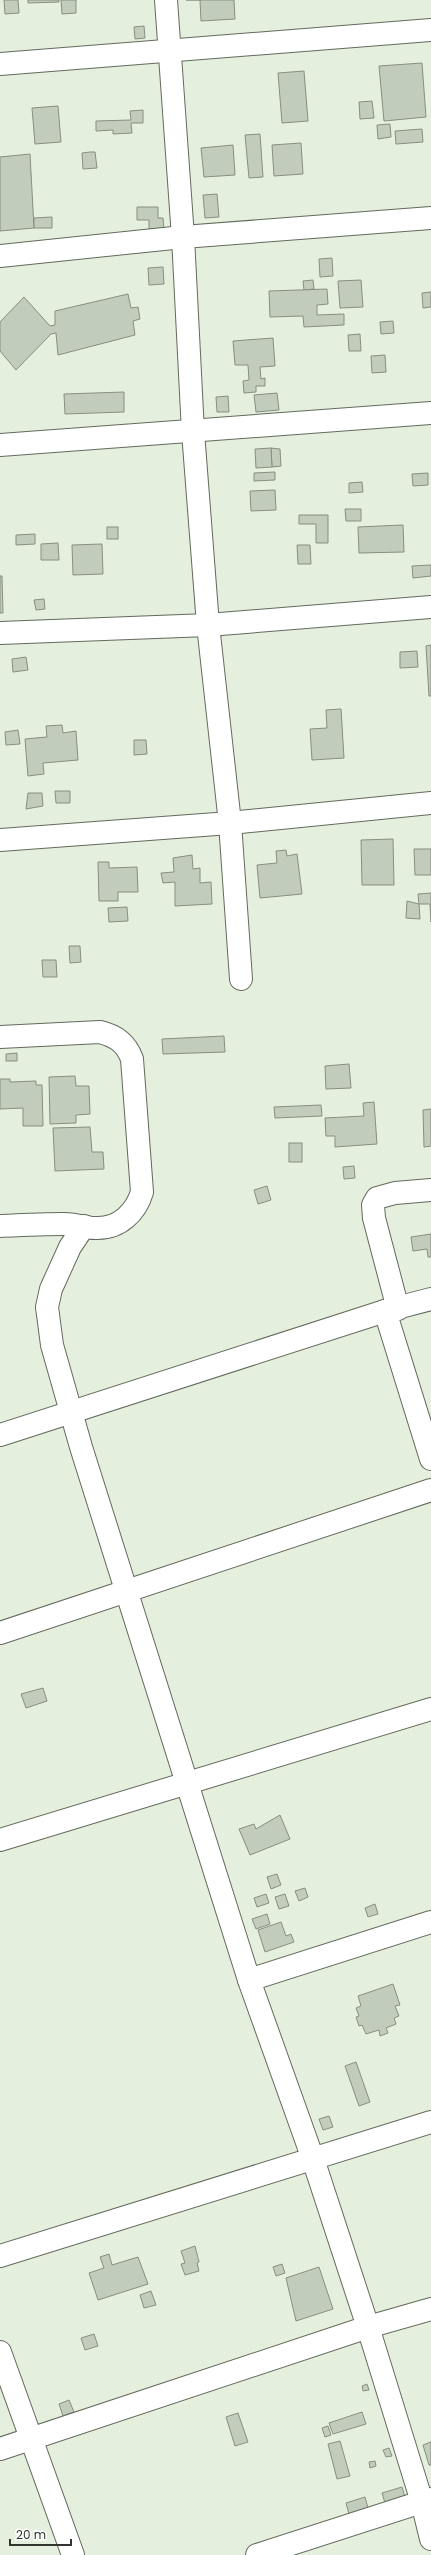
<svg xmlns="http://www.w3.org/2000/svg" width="431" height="2555" viewBox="0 0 431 2555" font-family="Poppins,sans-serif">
<rect width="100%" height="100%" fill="#e5efde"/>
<g fill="#c2ccbc" stroke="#868f80">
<polygon points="4,0 18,0 19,13 5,14"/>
<polygon points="28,0 59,0 59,2 28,3"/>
<polygon points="61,0 76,0 76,13 62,14"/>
<polygon points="186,0 234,0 235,19 201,21 200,0"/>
<polygon points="144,26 145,38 135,39 134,27"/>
<polygon points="422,63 426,117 384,121 379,66"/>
<polygon points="304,71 308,121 282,123 278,73"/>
<polygon points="372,101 374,118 360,119 359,102"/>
<polygon points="58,106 61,142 35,144 32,108"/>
<polygon points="143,110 143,123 131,123 132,133 113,134 113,130 96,131 96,121 131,120 130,111"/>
<polygon points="390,124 391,137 378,139 377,125"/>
<polygon points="422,129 423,142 396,144 395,131"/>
<polygon points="260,134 263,177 249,178 245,135"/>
<polygon points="301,143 303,174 274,176 272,145"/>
<polygon points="233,145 235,175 204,177 201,148"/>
<polygon points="90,152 95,152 97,168 83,169 82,153"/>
<polygon points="30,154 34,228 0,231 0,157"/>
<polygon points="217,194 219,217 205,218 203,195"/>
<polygon points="137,207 158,207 158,218 163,218 164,229 149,229 149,220 137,220"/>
<polygon points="52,217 52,228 34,228 34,218"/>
<polygon points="332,258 333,276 320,277 319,259"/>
<polygon points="163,267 164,284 149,285 148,268"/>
<polygon points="313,280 314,289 304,290 303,281"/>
<polygon points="361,280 363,307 340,308 338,281"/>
<polygon points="327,289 328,304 317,305 317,315 344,314 344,325 304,327 303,316 270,317 269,291"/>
<polygon points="431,292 431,307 423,308 422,293"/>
<polygon points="128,294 131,308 138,307 140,319 133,321 135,335 58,355 56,333 51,334 16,370 0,351 0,322 24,297 50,326 55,325 55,311"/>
<polygon points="393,321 394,333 381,334 380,322"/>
<polygon points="360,334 361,351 349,351 348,335"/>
<polygon points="273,338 275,366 260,367 261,379 265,378 265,386 256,386 256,392 244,393 243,381 249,380 248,365 235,365 233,341"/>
<polygon points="385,355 386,372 372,373 371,356"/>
<polygon points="124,392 124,412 65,414 64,394"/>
<polygon points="277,393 279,410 256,412 254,395"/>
<polygon points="228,396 229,412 217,412 216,397"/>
<polygon points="271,448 280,449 281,466 272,467"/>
<polygon points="271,448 272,467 256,468 255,449"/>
<polygon points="275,472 275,480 254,481 254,473"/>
<polygon points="428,473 428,485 413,486 412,474"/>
<polygon points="362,482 363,492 349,493 349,483"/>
<polygon points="275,490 276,510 251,511 250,491"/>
<polygon points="345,509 361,509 361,521 346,521"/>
<polygon points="299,515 328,515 328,543 316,543 316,524 299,524"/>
<polygon points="403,525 404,552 359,553 358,527"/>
<rect x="107" y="527" width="11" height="12"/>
<polygon points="35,534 35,544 16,545 16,535"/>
<polygon points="58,543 59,560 41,560 41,544"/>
<polygon points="102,544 103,574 73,575 72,545"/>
<polygon points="297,545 310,545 311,564 298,564"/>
<polygon points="431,565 431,576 413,578 412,566"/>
<polygon points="0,576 2,576 3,613 0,613"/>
<polygon points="44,599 45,609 36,610 34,600"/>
<polygon points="431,645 431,696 429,696 426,646"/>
<polygon points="417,651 418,667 400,668 400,652"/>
<polygon points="26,657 28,670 13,672 12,659"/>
<polygon points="341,709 344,758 312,760 310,729 327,728 326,710"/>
<polygon points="62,725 63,733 76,731 78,760 43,763 44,774 28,776 25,739 47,737 46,726"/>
<polygon points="18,730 20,744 6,745 5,732"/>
<polygon points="134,740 146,740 147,754 134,755"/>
<polygon points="55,791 70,791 70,803 56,803"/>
<polygon points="28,793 42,793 43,806 26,809"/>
<polygon points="393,839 394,885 362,885 361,840"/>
<polygon points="414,849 431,849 431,875 415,875"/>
<polygon points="286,850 287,856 297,854 302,894 260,898 257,865 277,863 276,851"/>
<polygon points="192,855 193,869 200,868 200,883 211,882 212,904 175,906 175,882 163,883 161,873 174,872 173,858"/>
<polygon points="98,862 109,862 109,868 137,867 138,892 118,892 118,901 99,901"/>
<polygon points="431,893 431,922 430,904 419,904 418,894"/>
<polygon points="407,901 419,904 420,919 406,918"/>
<polygon points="127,907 128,921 109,922 108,908"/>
<polygon points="69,946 80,946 81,962 70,963"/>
<polygon points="42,960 56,960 57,977 43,977"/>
<polygon points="224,1036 225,1052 163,1054 162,1039"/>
<polygon points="17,1053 17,1061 6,1061 6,1054"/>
<polygon points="349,1064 351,1088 326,1089 325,1066"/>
<polygon points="75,1076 76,1086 89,1086 90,1114 76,1115 76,1123 50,1124 49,1077"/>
<polygon points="0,1079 10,1079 10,1082 36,1081 36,1085 42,1085 43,1126 23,1126 23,1108 0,1109"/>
<polygon points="374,1102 377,1144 335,1147 335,1136 326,1136 325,1118 364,1116 363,1103"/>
<polygon points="321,1105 322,1116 275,1118 274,1107"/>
<polygon points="431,1109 431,1146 424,1147 423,1110"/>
<polygon points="90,1127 92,1152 103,1152 104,1169 55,1171 53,1128"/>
<rect x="289" y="1143" width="13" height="19"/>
<polygon points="354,1166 355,1178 344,1179 343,1167"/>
<polygon points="267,1186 271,1200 258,1204 254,1190"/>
<polygon points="431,1234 431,1257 428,1257 427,1249 413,1251 411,1237"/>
<polygon points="43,1688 47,1701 26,1708 21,1694"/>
<polygon points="280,1815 290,1839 250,1855 239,1829 254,1824 256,1829"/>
<polygon points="277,1874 281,1885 271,1889 267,1877"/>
<polygon points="305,1888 308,1897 299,1901 295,1891"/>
<polygon points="266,1894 269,1903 257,1907 254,1898"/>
<polygon points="285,1894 289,1906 279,1909 275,1897"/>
<polygon points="375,1904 378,1914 368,1917 365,1908"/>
<polygon points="267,1914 270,1924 256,1929 252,1919"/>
<polygon points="281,1922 286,1936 291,1934 294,1942 265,1952 258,1930"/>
<polygon points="393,1984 400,2005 395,2006 399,2016 394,2018 396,2024 386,2028 388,2033 380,2036 379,2030 366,2034 362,2025 359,2026 356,2017 359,2016 356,2008 361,2006 358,1996"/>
<polygon points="356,2062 370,2102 359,2106 345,2066"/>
<polygon points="329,2116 333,2127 323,2130 319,2119"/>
<polygon points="195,2246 199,2262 197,2263 199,2271 185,2275 181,2264 185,2263 181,2251"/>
<polygon points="109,2254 112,2265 138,2257 148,2284 98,2300 89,2273 104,2268 100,2257"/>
<polygon points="282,2264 285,2273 276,2276 273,2267"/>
<polygon points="319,2267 333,2309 296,2321 286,2278"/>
<polygon points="151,2291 156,2305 144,2308 140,2295"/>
<polygon points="94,2334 98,2346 85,2350 81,2338"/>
<polygon points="367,2384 369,2390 363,2391 362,2386"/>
<polygon points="69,2400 74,2412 63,2416 59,2404"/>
<polygon points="362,2412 366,2424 333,2434 329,2423"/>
<polygon points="238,2413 248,2442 235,2446 226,2417"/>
<polygon points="328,2426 331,2435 325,2437 322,2428"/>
<polygon points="340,2441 350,2476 337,2479 328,2444"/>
<polygon points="431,2442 431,2465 429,2465 423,2445"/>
<polygon points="389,2448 392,2456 386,2457 383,2450"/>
<polygon points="375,2461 376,2466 370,2468 369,2462"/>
<polygon points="402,2487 405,2497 385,2503 382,2493"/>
<polygon points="365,2497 368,2508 349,2514 346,2503"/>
</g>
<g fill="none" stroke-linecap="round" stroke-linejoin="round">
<defs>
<g id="street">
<polyline points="166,0 183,237 193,432 208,625 230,823 241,979"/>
<polyline points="0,64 431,30"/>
<polyline points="0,256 183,237 431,218"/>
<polyline points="0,445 431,413"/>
<polyline points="0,633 208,625 431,607"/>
<polyline points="0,840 230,823 431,803"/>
<path d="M0 1037 100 1032C116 1036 126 1043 132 1059L142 1192C136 1212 120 1228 98 1228 87 1229 76 1224 65 1224 43 1224 22 1225 0 1226"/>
<polyline points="84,1226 70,1247 51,1289 47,1307 52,1345 81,1447 249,1980 313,2159 368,2327 422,2502 431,2539"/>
<polyline points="398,1309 374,1218 373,1205 377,1198 395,1193 431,1190"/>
<polyline points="385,1311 431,1459"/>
<polyline points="0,1435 385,1311 431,1299"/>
<polyline points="0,1633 431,1490"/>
<polyline points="0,1840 431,1709"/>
<polyline points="249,1980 431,1922"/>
<polyline points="0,2256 431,2122"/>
<polyline points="0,2352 73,2555"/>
<polyline points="0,2449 368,2327 431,2309"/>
<polyline points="257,2555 431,2499"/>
</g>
</defs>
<use href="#street" stroke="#626a5c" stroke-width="24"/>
<use href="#street" stroke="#fff" stroke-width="22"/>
</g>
<path d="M10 2539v6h61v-6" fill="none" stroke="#32352f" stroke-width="2"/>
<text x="16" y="2539" font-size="12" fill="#32352f" stroke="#ffffff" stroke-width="3" paint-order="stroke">20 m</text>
</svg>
